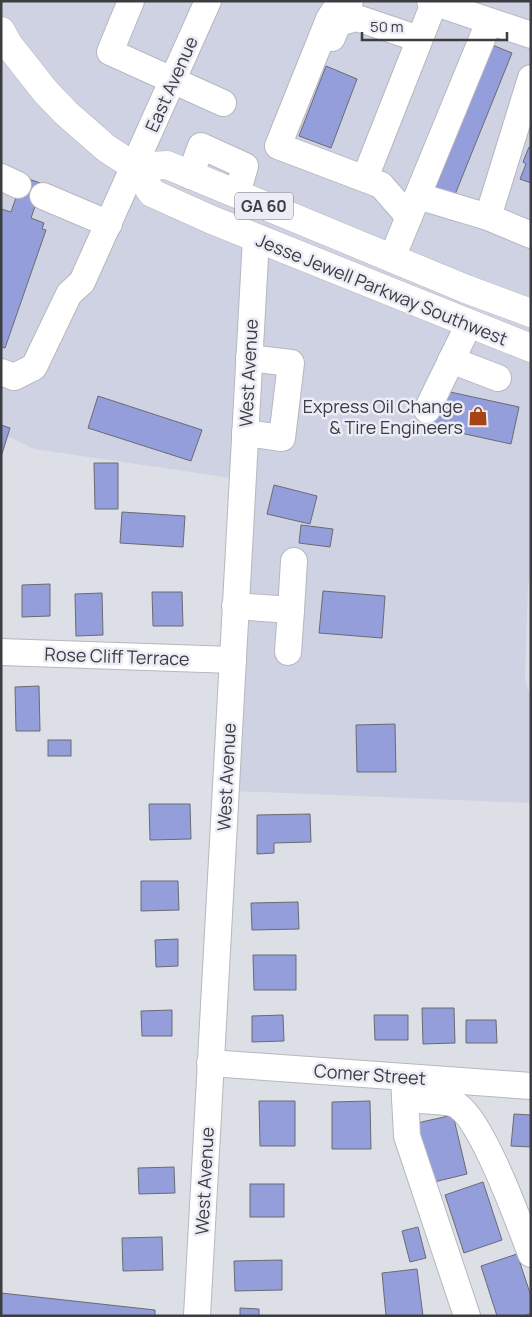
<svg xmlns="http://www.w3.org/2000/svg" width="532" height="1317" viewBox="0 0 532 1317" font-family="Manrope,sans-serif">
<rect width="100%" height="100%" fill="#dddfe7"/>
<polygon fill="#cfd2e2" points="1,1 531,1 531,576 528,585 525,679 531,698 531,803 233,791 245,480 34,449 1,433"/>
<g fill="#939eda" stroke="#6a6b72">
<polygon points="490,44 512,53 454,197 432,188"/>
<polygon points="326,66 357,79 331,148 299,136"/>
<polygon points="529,147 531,147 531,183 520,179 526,164 523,162"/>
<polygon points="23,177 43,184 31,218 44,223 42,229 46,230 5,348 1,347 1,209 11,212"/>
<polygon points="441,390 519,407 511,444 433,427"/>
<polygon points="98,396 202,430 191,461 88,428"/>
<polygon points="1,425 10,428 1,457"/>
<polygon points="94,463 118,463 118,509 95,509"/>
<polygon points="274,485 317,496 310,524 267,514"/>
<polygon points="122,512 185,516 183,547 120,543"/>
<polygon points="301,525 333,529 330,547 299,543"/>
<polygon points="50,584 50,616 22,617 22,585"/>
<polygon points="323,591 385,596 382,638 319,633"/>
<polygon points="152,592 182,592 183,626 153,626"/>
<polygon points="102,593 103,635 76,636 75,594"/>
<polygon points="39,686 40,731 16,731 15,687"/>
<polygon points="395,724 396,772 357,772 356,725"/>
<rect x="48" y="740" width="23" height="16"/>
<polygon points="149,804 190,804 191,839 150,840"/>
<polygon points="310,814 311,842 274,843 274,853 257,854 257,815"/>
<polygon points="141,881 178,881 179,910 141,911"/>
<polygon points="298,902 299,929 252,930 251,903"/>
<polygon points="178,939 178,966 156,967 155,940"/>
<polygon points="253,955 296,955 296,990 254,990"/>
<polygon points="422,1008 454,1008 455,1043 423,1044"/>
<polygon points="172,1010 172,1036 142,1036 141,1011"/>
<polygon points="283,1015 284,1041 252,1042 252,1016"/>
<polygon points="374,1015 408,1015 408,1040 375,1040"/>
<polygon points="466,1020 496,1020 497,1043 466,1043"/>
<polygon points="259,1101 295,1101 295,1146 260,1146"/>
<polygon points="370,1101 371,1149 332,1149 332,1102"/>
<polygon points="514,1114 531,1115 531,1147 511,1146"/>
<polygon points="453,1115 467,1174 430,1183 417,1123"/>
<polygon points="174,1167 175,1193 139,1194 138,1168"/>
<polygon points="483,1182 502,1240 464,1253 445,1195"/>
<rect x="250" y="1184" width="34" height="33"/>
<polygon points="418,1227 426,1258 410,1262 402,1231"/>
<polygon points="162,1237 163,1270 123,1271 122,1238"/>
<polygon points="517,1254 531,1296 531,1313 524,1316 497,1316 481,1266"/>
<polygon points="282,1260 282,1290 235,1291 234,1261"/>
<polygon points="417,1269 423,1316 386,1316 382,1273"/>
<polygon points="1,1293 155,1310 155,1316 1,1316"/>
<polygon points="240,1308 259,1309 259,1316 240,1316"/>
</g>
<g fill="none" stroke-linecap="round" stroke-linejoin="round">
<defs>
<g id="minor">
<polyline points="131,1 110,52 223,103"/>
<polyline points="350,1 338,5 329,19 278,146 381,185 409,217"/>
<polyline points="430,1 531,35"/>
<polyline points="332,38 338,23 357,18 419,39"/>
<polyline points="190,176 201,146 245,166 237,194"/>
<polyline points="1,177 18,185"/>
<polyline points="365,178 434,3"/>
<polyline points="43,196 109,224"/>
<polyline points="418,196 488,217 531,235"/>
<polyline points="488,217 531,78"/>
<polyline points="392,258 489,22"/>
<polyline points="451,360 498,378"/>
<polyline points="1,372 14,377 34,367 69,294 82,282 208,1"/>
<polyline points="427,410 469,324"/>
<polyline points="245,433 282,438 291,363 249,358"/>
<polyline points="235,606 291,610 288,652"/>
<polyline points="291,610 294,561"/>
<polyline points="1,652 233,660"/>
<polyline points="210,1063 531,1086"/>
<polyline points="404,1077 407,1136 467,1316"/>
<path d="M405 1099C416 1101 450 1100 458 1106 483 1123 519 1222 531 1254"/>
<polyline points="197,1316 256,238"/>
</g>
<g id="major">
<polyline points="1,31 8,44 45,91 66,113 106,148 135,167 152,193 212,220 531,348"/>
<polyline points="135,167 167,165 466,289 531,313"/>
</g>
</defs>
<use href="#minor" stroke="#b6b7bf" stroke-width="28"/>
<use href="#major" stroke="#b6b7bf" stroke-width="29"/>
<use href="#minor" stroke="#fff" stroke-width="26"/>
<use href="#major" stroke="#fff" stroke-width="28"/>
</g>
<defs>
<symbol id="shop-bare" viewBox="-9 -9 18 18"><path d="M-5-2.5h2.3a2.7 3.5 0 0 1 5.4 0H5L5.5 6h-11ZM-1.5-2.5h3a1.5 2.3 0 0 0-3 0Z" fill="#a84413" stroke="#ebecf5" stroke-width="2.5" paint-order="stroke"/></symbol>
</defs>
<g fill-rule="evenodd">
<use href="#shop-bare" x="464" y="402" width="28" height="28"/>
</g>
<g text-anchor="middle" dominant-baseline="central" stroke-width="5" stroke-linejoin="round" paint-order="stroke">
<rect fill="#ebecf5" stroke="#707276" stroke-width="1" x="235" y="192.5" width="58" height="27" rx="4"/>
<g font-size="16" font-weight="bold" fill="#3c3d40">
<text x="264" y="206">GA 60</text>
</g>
<g font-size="18" fill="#3c3d40" stroke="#ebecf5">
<text transform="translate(171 84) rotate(-66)">East Avenue</text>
<text transform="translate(382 289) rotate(22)">Jesse Jewell Parkway Southwest</text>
<text transform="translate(248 373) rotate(-87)">West Avenue</text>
<text transform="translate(117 656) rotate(2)">Rose Cliff Terrace</text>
<text transform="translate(226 777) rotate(-87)">West Avenue</text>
<text transform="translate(370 1074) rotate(4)">Comer Street</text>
<text transform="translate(204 1181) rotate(-87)">West Avenue</text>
</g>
<g font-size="18" fill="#3c3d40" stroke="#ebecf5" text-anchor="end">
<text x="463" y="406">Express Oil Change<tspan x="463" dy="21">&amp; Tire Engineers</tspan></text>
</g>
</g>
<rect width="532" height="1317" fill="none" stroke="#3c3d40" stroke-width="5"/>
<path d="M362 32v8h145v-8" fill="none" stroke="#3c3d40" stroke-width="2.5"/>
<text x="370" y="32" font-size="15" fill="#3c3d40" stroke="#ebecf5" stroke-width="4" paint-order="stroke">50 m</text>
</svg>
